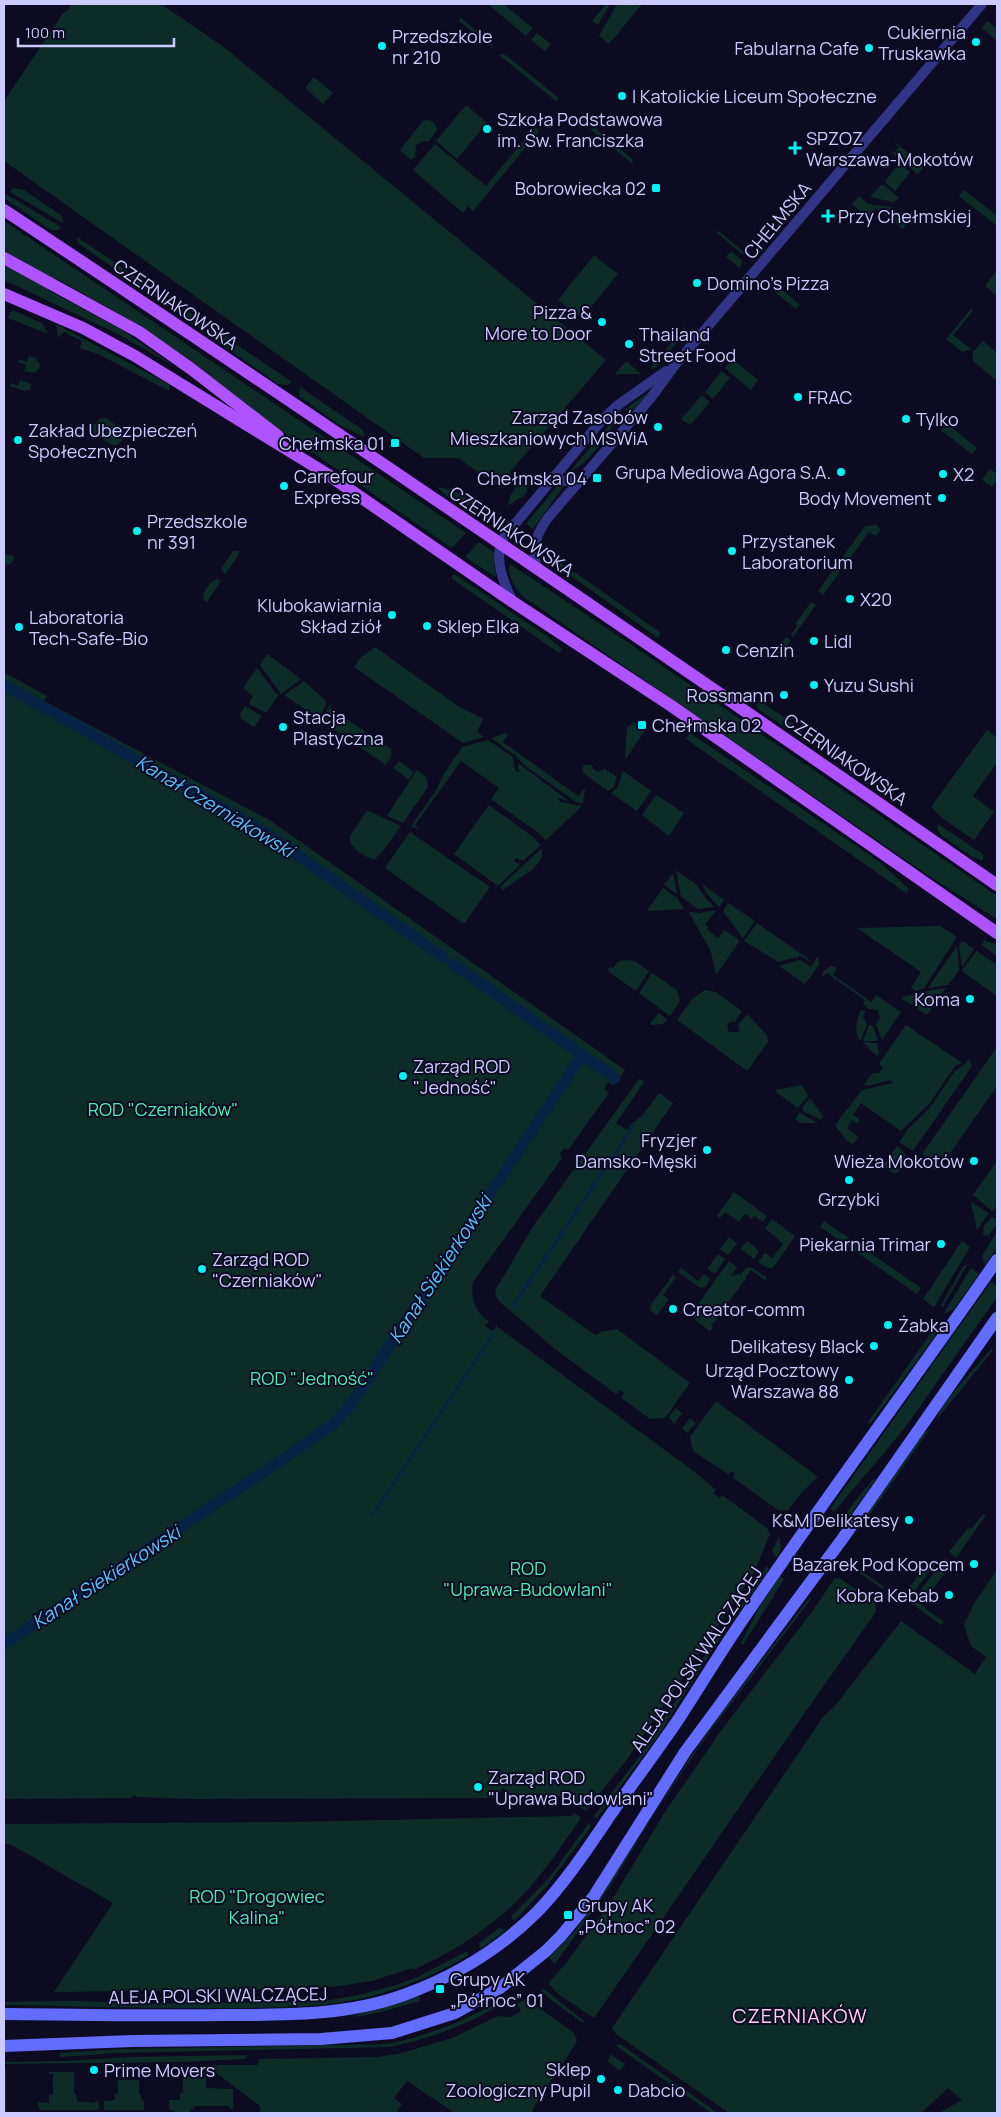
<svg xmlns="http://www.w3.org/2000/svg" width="1001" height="2117" viewBox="0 0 1001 2117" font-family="Manrope,sans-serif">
<rect width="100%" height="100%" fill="#0c0b21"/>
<g fill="#0d2c28">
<polygon points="72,4 161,4 225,48 606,360 498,486 458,458 424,458 4,161 4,101 64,12 66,12"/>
<polygon points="488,4 503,4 533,28 526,36"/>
<polygon points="606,4 609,6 598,25 592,21"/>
<polygon points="617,4 642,4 609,44 599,36"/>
<polygon points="461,18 492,44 493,48 459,21"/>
<polygon points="987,21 997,29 997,41 982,28"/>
<polygon points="537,33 551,44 545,51 531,40"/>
<polygon points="503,54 507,56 559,98 556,101 499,55"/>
<polygon points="314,77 333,93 323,104 305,88"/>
<polygon points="466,105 487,123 457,159 436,141"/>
<path d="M426 120C433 120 436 124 437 130L429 141H423L416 145 415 157 411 160 400 150 423 121Z"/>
<polygon points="535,127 539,131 473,211 469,207 471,203 463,213 413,170 435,144 486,186"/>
<polygon points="595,128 631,158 634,165 590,129"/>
<polygon points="891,139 924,166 918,174 885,147 894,153 899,147"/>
<polygon points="899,164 910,172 895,191 886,183 886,180"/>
<polygon points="881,185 884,185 899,198 893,202 870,197"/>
<polygon points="13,188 24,190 62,216 63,223 10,192"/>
<polygon points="964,190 997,216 997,226 959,196"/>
<polygon points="4,193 61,227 59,230 51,230 4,198"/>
<polygon points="859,196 868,204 892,207 895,209 889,216 894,220 899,212 909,221 903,229 876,208 868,218 852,204"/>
<polygon points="4,221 466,533 452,548 255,413 189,359 129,320 63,282 55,278 48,290 122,330 177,368 120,335 4,280"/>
<polygon points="715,231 720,232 744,252 743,255"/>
<polygon points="77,237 292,382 287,385 278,384 81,245 78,243"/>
<polygon points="731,251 742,261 740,268 726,257"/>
<polygon points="594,255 618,274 582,318 558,300"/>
<polygon points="997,270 997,296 985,286"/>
<polygon points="769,282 774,283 800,305 796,309 765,284"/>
<polygon points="971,309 973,311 953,335 971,349 962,352 946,339"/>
<polygon points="12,310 42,323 48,334 8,318"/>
<polygon points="56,324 170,385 169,391 98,354 80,348 82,341 64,332 58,337"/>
<polygon points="684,327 688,330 655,368 650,369"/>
<polygon points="983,341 997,353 997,381 973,361 973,352"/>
<polygon points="29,356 35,358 40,364 39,369 34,373 24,371 26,365 18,362 19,359 27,362"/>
<polygon points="733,359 758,380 751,390 725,368"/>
<polygon points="626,361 641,374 615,374"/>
<polygon points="722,371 730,378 713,399 705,392"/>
<polygon points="20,380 31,384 30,390 25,391 10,386 11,383 18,386"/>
<polygon points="300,387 363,430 364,437 338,424 299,396"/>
<polygon points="646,394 648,394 631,412 626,411 627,408"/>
<polygon points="702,395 710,402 692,423 689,424 681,419"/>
<polygon points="100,418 106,418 123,430 124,438 117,445 112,445 94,434 93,426"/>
<path d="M613 421C614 432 581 470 570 471Z"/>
<polygon points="945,422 977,448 972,454 941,430"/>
<polygon points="990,469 997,474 997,479 992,487 982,480"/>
<polygon points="525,474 528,483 526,494 508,506 510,496"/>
<polygon points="565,484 533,529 526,524 558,485"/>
<polygon points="437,487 454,490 469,500 481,505 483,509 477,516 474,515 449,498"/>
<polygon points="876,525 881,529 876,536 869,532 823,595 818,591 865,526"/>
<polygon points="479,542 495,553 494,566 496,577 465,557"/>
<polygon points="233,551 239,551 238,556 225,574 221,569"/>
<polygon points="4,553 15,557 11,564 4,565"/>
<polygon points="546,558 556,560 570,569 568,571 571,573 573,571 661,633 658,638"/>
<path d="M510 564 632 645 997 896V919L935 880 525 598C516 590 506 576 510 564Z"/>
<polygon points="454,574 547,636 562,649 559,653 451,578"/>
<polygon points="217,579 221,581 207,602 204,600 203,594 210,583"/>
<polygon points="811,602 816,605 793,637 791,635 797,626 795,624"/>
<polygon points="786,637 791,640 779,657 774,654"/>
<polygon points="375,647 458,706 483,719 477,732 484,737 463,743 354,667 361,657"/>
<polygon points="267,654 301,679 281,694 260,665"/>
<polygon points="257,668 278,696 266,713 249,704 253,696 243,688"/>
<path d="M4 672 47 696 44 701 271 821 625 1070 614 1086 608 1082 604 1089 609 1093 568 1150 564 1148 559 1155 562 1158 473 1282C470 1297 475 1313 489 1321L485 1326 493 1331 496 1326 696 1473 716 1490 713 1493 720 1498 722 1495 767 1528 770 1534 755 1571 625 1762 586 1811 563 1796 514 1797 503 1788 495 1798 192 1799 137 1797 134 1795 131 1798 4 1799Z"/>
<polygon points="304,681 327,702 319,719 284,695"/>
<polygon points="759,700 796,726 788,729 759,710 757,705"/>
<polygon points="330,704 332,705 330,708 391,749 391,757 386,765 322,721"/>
<polygon points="245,706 262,716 254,727 241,719 240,714"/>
<polygon points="635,722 645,730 625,760 627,727"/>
<polygon points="987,730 997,738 997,763 973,796 994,812 974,840 941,817 931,807"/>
<polygon points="506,733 508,735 503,742 578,796 584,789 585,789 583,803 576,802 524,765 516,756 491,738"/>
<polygon points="690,733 864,851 883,865 909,889 906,893 686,739"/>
<polygon points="488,740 513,757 515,770 519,772 520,771 518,768 518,763 569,801 558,798 560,802 582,806 546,840 537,832 491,799 499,788 461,761 415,825 421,830 411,826 435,792 445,772 462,747"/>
<polygon points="399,761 414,772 409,780 393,768"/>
<polygon points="583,765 592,765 593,769 598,772 605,769 617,777 614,787 608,791 583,773"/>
<polygon points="417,770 427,778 428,787 403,823 387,816"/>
<polygon points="623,771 651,791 637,811 611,793 617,788"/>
<polygon points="656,795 684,813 669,836 642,815"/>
<polygon points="489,805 532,836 541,845 523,861 516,858 514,861 520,865 498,886 454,854"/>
<path d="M369 811 401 826 383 851 374 860C363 856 349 848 350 836L366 812Z"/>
<polygon points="938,824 983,854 983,861 971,856 941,835 938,831"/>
<polygon points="410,832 490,887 464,924 385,868"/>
<polygon points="542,848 542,858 533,869 503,890 500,887"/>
<polygon points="676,870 697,885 703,895 714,907 698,909 681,897"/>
<polygon points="673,873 677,894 664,885"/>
<polygon points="702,884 724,900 719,907 707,894"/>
<polygon points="663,888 677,898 684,909 647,911"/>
<polygon points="728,903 755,921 743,938 723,911"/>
<polygon points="716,910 705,925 708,927 707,930 718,938 724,930 738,939 739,942 716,975 711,952 689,912 699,913"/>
<polygon points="757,923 810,960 809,961 801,956 778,962 744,941"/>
<polygon points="940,926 957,937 924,988 916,991 911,988 921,972 857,928"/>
<polygon points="984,940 997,945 997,956 982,945"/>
<polygon points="962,941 974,949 962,967 959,947"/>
<polygon points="957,946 959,970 948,985 928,988"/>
<polygon points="977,951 997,965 997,996 963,972 962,970"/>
<polygon points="818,956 819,965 805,984 779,966 800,960 811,967"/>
<polygon points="626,960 634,961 649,971 636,991 609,972 608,969 610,967 613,968 619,961"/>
<polygon points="831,966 837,968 833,975 871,1002 876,995 901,1012 882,1040 876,1024 880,1018 877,1010 869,1009 863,1003 865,1000 827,973 821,978 824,971"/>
<polygon points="652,973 677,990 680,1001 670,1016 639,993"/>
<polygon points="946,988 927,1015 915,1007 926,991"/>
<polygon points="705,990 716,992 742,1011 735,1022 730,1022 727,1025 729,1032 738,1032 740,1030 738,1025 747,1014 767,1035 768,1042 748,1070 746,1070 677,1020 693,998"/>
<polygon points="921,992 912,1005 902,999 903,997"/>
<path d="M861 1010 865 1011 863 1017 867 1025 860 1041C853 1033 857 1018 861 1010Z"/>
<polygon points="659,1013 667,1020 663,1024 652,1025 650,1023"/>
<polygon points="869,1025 873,1026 878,1041 863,1041"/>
<polygon points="906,1025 962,1063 956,1065 929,1104 901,1131 861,1103 853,1115 860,1120 857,1124 852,1120 847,1128 858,1137 853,1144 846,1140 835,1125 862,1090 893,1083 890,1080 868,1086 864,1084 873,1073 879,1073 883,1067 880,1065 880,1062"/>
<polygon points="863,1042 877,1043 879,1053 877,1056"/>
<polygon points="997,1047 997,1086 939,1169 934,1170 927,1165 930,1161 922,1154"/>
<polygon points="969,1059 972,1066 913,1151 899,1142 909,1128 929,1109 955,1071 964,1065"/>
<polygon points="639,1079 644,1082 616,1123 627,1130 632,1123 642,1116 659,1093 673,1103 540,1296 595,1335 601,1332 617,1329 690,1383 665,1418 650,1419 621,1398 624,1393 620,1390 616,1394 555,1349 499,1301 495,1294 496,1289 534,1225"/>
<polygon points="802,1085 808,1096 798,1108 776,1092 776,1090"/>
<polygon points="810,1098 823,1116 821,1120 803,1111 802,1108"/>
<polygon points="799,1113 800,1113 818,1123 801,1123 795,1119"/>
<polygon points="897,1146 905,1153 906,1158 898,1172 895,1174 883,1166"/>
<polygon points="997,1161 997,1205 992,1211 973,1195"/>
<polygon points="734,1192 767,1216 763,1222 754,1216 752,1219 745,1214 739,1222 725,1212 720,1218 717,1216"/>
<polygon points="971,1202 989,1213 977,1230"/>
<polygon points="992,1217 997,1219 997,1224 989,1235 983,1236 984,1226"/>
<polygon points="772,1219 795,1236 773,1268 768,1268 758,1262 765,1253 772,1258 783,1244 765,1228"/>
<polygon points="824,1221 921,1288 917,1294 820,1227"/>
<polygon points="997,1231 997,1247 986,1264 983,1261 984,1259 982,1256"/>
<polygon points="729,1237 737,1243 728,1255 720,1249"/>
<polygon points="747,1241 759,1251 754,1259 741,1249"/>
<polygon points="962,1241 970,1247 934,1307 923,1299"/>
<polygon points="718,1254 725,1259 715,1274 707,1269"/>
<polygon points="729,1261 737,1267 731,1276 741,1274 746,1268 751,1267 767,1278 765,1280 751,1270 745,1278 747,1279 743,1282 720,1314 721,1315 711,1325 713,1327 710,1331 695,1320 696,1318 691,1314"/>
<polygon points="964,1265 967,1265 943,1307 941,1305"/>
<polygon points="681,1268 698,1281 704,1274 711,1279 705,1287 700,1288 678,1272"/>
<polygon points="971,1268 979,1274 953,1310 944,1313"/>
<polygon points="673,1275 676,1277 663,1295 669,1299 657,1315 651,1311 650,1306"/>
<polygon points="991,1282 997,1286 997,1297 904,1429 834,1512 830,1509"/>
<polygon points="936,1326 935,1336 870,1424 868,1422"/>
<path d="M994 1349 937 1419C937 1407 980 1363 990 1350Z"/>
<polygon points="716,1401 818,1477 803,1491 787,1511 778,1510 733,1478 735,1474 731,1471 728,1474 693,1451 690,1437"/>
<polygon points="676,1408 682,1413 674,1424 669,1417"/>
<polygon points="690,1418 696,1423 687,1433 682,1429"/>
<polygon points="929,1430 859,1530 857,1528 925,1432"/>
<polygon points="873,1479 875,1480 846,1521 842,1518"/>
<polygon points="983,1514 986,1515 956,1558 949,1552 967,1529 972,1528"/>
<polygon points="779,1537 781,1549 776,1558 772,1551"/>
<polygon points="945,1558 953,1562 921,1605 944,1622 941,1625 911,1603"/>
<polygon points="930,1561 935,1565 912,1594 907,1590"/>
<polygon points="850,1563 884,1587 883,1589 848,1565"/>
<polygon points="766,1566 769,1569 717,1643 658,1736 597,1818 593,1817 639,1757 701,1661 762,1575"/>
<polygon points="997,1570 997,2113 939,2113 962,2100 948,2088 921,2113 729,2113 616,2034 612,2028 823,1717 834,1707 901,1621 975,1674 986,1657 971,1646 964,1625 973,1605"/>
<polygon points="780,1576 784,1579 743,1645 741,1643 760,1606"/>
<path d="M840 1578 875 1603 876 1612C780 1746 688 1883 594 2018L558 1994 549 1984 550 1981 566 1963 610 1903 665 1812 723 1728 814 1609 834 1579Z"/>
<polygon points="810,1597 811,1599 710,1731 654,1814 609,1888 555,1964 549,1958 575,1931 596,1903 688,1761 716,1720"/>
<path d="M574 1813 581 1818C566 1839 552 1861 536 1880 503 1920 460 1949 413 1970L412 1968 372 1981 339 1986 302 1989 54 1992 113 1903 10 1844H4V1824L289 1822 572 1816Z"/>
<polygon points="589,1823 591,1827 547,1886 514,1921 511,1917 549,1878"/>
<polygon points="499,1928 506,1930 480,1949 479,1943"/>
<path d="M467 1951 469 1955C438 1973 406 1987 372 1996 327 2008 281 2007 236 2008 158 2009 81 2006 4 2005V2002L72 2001 153 2004 325 2001 363 1994 396 1985 418 1977Z"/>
<polygon points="544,1989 584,2021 583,2023 551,2000 541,1990"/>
<polygon points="419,1996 420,2001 381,2012 356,2017 356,2015 398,2004"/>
<polygon points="526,1999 573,2032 577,2040 576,2043 535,2105 532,2113 455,2113 407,2081 394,2098 402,2104 397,2111 399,2113 260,2113 260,2106 206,2065 258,2065 259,2059 377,2057 398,2054 452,2038 498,2016 511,2017 521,2011 517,2004"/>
<path d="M499 2001 502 2004C467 2025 429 2039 390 2047L116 2053 60 2057V2053L122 2049 387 2044C427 2036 464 2021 499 2001Z"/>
<polygon points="620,2044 718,2113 711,2113 616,2046"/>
<polygon points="610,2054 625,2064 620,2071 608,2062"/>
<polygon points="247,2055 245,2059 183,2062 4,2064 4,2062 62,2061 132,2057"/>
<rect x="4" y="2068" width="2" height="45"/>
<polygon points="206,2071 206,2088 233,2089 233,2109 229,2109 229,2106 194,2106 194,2109 191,2109 190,2113 177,2113 169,2109 169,2100 180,2100 180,2094 183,2093 183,2072"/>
<polygon points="49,2072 74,2072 74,2094 76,2094 77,2101 95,2103 95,2101 98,2101 99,2110 39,2110 38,2102 49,2103 49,2095 53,2094 53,2074 49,2074"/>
<polygon points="118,2080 139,2080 139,2094 141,2094 141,2100 144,2101 144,2110 104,2110 104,2101 115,2100 115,2094 118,2094"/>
</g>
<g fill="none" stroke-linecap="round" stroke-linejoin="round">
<g stroke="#062345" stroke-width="3">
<polyline points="513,1306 634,1125"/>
<polyline points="373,1514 493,1334"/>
</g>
<g stroke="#062345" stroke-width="11">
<polyline points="4,685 260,829 443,957"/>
<polyline points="453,964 615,1078"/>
<polyline points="276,1464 332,1425 350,1406 582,1055"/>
<polyline points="209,1508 273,1466"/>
<polyline points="4,1644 208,1509"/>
</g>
<g stroke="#303586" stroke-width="10">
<polyline points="554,477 563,481 579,481"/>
<path d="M539 571C529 552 536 535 547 519L650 399 675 365 982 4"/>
<path d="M513 602C503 582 493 558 504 537L601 421 618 405 666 371"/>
</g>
<g stroke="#626cff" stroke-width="12">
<path d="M4 2014C77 2015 149 2016 222 2015 283 2015 346 2016 404 1995 453 1977 500 1949 537 1912 565 1883 588 1848 611 1814 633 1783 656 1752 678 1720 698 1689 717 1658 737 1628 821 1503 912 1383 997 1260"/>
<polyline points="4,2046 132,2041 321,2039 392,2033 455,2013 500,1988 546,1951 561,1936 594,1896 685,1752 843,1538 997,1318"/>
</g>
<g stroke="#af52ff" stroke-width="12">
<path d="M4 210C338 431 668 657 997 885"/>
<polyline points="4,258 139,332 190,368 278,436"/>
<polyline points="4,294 83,328 135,356 327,474 513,602 670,705 997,933"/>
</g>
</g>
<g fill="#00f4f6" stroke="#0c0b21" stroke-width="2">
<circle cx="976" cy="42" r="5"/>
<circle cx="382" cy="46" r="5"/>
<circle cx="869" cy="48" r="5"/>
<circle cx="622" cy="96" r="5"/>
<circle cx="487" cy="129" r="5"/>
<path d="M792.5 140.5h5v5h5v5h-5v5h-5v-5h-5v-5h5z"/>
<rect x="651" y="183" width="10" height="10" rx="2.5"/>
<path d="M825.5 208.5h5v5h5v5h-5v5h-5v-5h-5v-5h5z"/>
<circle cx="697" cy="283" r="5"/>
<circle cx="602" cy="322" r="5"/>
<circle cx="629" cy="344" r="5"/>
<circle cx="798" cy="397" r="5"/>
<circle cx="906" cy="419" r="5"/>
<circle cx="658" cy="427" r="5"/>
<circle cx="18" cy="440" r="5"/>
<rect x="390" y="438" width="10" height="10" rx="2.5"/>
<circle cx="841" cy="472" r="5"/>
<circle cx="943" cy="474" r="5"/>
<rect x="592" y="473" width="10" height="10" rx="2.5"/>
<circle cx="284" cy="486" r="5"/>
<circle cx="942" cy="498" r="5"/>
<circle cx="137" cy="531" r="5"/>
<circle cx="732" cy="551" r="5"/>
<circle cx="850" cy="599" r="5"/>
<circle cx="392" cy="615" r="5"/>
<circle cx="427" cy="626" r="5"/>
<circle cx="19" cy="627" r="5"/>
<circle cx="814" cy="641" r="5"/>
<circle cx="726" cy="650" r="5"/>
<circle cx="814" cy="685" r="5"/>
<circle cx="784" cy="695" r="5"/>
<rect x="637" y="720" width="10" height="10" rx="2.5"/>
<circle cx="283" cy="727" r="5"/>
<circle cx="970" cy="999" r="5"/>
<circle cx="403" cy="1076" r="5"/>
<circle cx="707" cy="1150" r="5"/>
<circle cx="974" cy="1161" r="5"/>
<circle cx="849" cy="1180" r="5"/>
<circle cx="941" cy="1244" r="5"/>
<circle cx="202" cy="1269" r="5"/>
<circle cx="673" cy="1309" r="5"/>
<circle cx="888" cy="1325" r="5"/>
<circle cx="874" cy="1346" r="5"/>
<circle cx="849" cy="1380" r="5"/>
<circle cx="909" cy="1520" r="5"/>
<circle cx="974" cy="1564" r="5"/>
<circle cx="949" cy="1595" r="5"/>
<circle cx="478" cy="1787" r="5"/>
<rect x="563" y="1910" width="10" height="10" rx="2.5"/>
<rect x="435" y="1984" width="10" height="10" rx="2.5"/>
<circle cx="94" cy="2070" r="5"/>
<circle cx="601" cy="2079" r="5"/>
<circle cx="618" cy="2090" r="5"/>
</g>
<g text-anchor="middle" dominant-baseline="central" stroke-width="4" stroke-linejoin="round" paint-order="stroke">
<g font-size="18" fill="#cccbff" stroke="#0c0b21" text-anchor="start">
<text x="966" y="32" text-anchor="end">Cukiernia<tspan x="966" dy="21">Truskawka</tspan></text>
<text x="392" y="36">Przedszkole<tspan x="392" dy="21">nr 210</tspan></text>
<text x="859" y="48" text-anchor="end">Fabularna Cafe</text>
<text x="632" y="96">I Katolickie Liceum Społeczne</text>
<text x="497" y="119">Szkoła Podstawowa<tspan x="497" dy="21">im. Św. Franciszka</tspan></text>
<text x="806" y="138">SPZOZ<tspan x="806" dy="21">Warszawa-Mokotów</tspan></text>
<text x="646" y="188" text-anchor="end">Bobrowiecka 02</text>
<text x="838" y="216">Przy Chełmskiej</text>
<text x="707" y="283">Domino's Pizza</text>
<text x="592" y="312" text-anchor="end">Pizza &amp;<tspan x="592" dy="21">More to Door</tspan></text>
<text x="639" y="334">Thailand<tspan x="639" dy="21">Street Food</tspan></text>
<text x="808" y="397">FRAC</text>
<text x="648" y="417" text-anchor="end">Zarząd Zasobów<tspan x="648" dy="21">Mieszkaniowych MSWiA</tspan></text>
<text x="916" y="419">Tylko</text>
<text x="28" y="430">Zakład Ubezpieczeń<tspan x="28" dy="21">Społecznych</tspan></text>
<text x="385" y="443" text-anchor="end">Chełmska 01</text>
<text x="831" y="472" text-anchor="end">Grupa Mediowa Agora S.A.</text>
<text x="953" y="474">X2</text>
<text x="294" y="476">Carrefour<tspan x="294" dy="21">Express</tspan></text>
<text x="587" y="478" text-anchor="end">Chełmska 04</text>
<text x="932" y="498" text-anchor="end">Body Movement</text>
<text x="147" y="521">Przedszkole<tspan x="147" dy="21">nr 391</tspan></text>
<text x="742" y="541">Przystanek<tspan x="742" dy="21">Laboratorium</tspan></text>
<text x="860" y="599">X20</text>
<text x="382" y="605" text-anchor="end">Klubokawiarnia<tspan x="382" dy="21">Skład ziół</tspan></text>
<text x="29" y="617">Laboratoria<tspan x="29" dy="21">Tech-Safe-Bio</tspan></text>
<text x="437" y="626">Sklep Elka</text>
<text x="824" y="641">Lidl</text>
<text x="736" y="650">Cenzin</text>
<text x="824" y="685">Yuzu Sushi</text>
<text x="774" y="695" text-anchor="end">Rossmann</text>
<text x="293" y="717">Stacja<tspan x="293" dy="21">Plastyczna</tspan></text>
<text x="652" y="725">Chełmska 02</text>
<text x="960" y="999" text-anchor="end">Koma</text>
<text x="413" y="1066">Zarząd ROD<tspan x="413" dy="21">"Jedność"</tspan></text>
<text x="697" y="1140" text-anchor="end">Fryzjer<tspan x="697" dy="21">Damsko-Męski</tspan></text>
<text x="964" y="1161" text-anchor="end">Wieża Mokotów</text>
<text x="849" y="1199" text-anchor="middle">Grzybki</text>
<text x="931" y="1244" text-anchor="end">Piekarnia Trimar</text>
<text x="212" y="1259">Zarząd ROD<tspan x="212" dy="21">"Czerniaków"</tspan></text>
<text x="683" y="1309">Creator-comm</text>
<text x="898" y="1325">Żabka</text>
<text x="864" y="1346" text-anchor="end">Delikatesy Black</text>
<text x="839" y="1370" text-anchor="end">Urząd Pocztowy<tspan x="839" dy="21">Warszawa 88</tspan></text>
<text x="899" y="1520" text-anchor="end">K&amp;M Delikatesy</text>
<text x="964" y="1564" text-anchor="end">Bazarek Pod Kopcem</text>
<text x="939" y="1595" text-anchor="end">Kobra Kebab</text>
<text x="488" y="1777">Zarząd ROD<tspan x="488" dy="21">"Uprawa Budowlani"</tspan></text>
<text x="578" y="1905">Grupy AK<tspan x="578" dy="21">„Północ” 02</tspan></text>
<text x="450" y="1979">Grupy AK<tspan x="450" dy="21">„Północ” 01</tspan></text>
<text x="591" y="2069" text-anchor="end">Sklep<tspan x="591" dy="21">Zoologiczny Pupil</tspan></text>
<text x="104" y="2070">Prime Movers</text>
<text x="628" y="2090">Dabcio</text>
</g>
<g font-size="18" fill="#cccbff" stroke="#0c0b21">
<text transform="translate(777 220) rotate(-50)">CHEŁMSKA</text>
<text transform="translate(176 304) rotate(34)">CZERNIAKOWSKA</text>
<text transform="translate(512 531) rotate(34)">CZERNIAKOWSKA</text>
<text transform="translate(846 759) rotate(35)">CZERNIAKOWSKA</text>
<text transform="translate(696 1659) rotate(-56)">ALEJA POLSKI WALCZĄCEJ</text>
<text transform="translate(218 1995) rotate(-1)">ALEJA POLSKI WALCZĄCEJ</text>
</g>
<g font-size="18" fill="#4aecb5" stroke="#0c0b21">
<text x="163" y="1109">ROD "Czerniaków"</text>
<text x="312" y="1378">ROD "Jedność"</text>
<text x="528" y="1568">ROD<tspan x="528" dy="21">"Uprawa-Budowlani"</tspan></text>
<text x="257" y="1896">ROD "Drogowiec<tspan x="257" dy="21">Kalina"</tspan></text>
</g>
<g font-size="19" font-style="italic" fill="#59c1ff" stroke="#0c0b21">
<text transform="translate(215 806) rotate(31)">Kanał Czerniakowski</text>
<text transform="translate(440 1269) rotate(-57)">Kanał Siekierkowski</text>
<text transform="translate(106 1577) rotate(-33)">Kanał Siekierkowski</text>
</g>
<g font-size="20" letter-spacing="1" fill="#ffcdf1" stroke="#0c0b21">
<text x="800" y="2015">CZERNIAKÓW</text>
</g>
</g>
<rect width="1001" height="2117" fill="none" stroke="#cccbff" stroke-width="10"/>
<path d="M18 38v8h156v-8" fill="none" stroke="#cccbff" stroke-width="2.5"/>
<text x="25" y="38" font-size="15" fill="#cccbff" stroke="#0c0b21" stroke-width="4" paint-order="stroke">100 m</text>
</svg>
